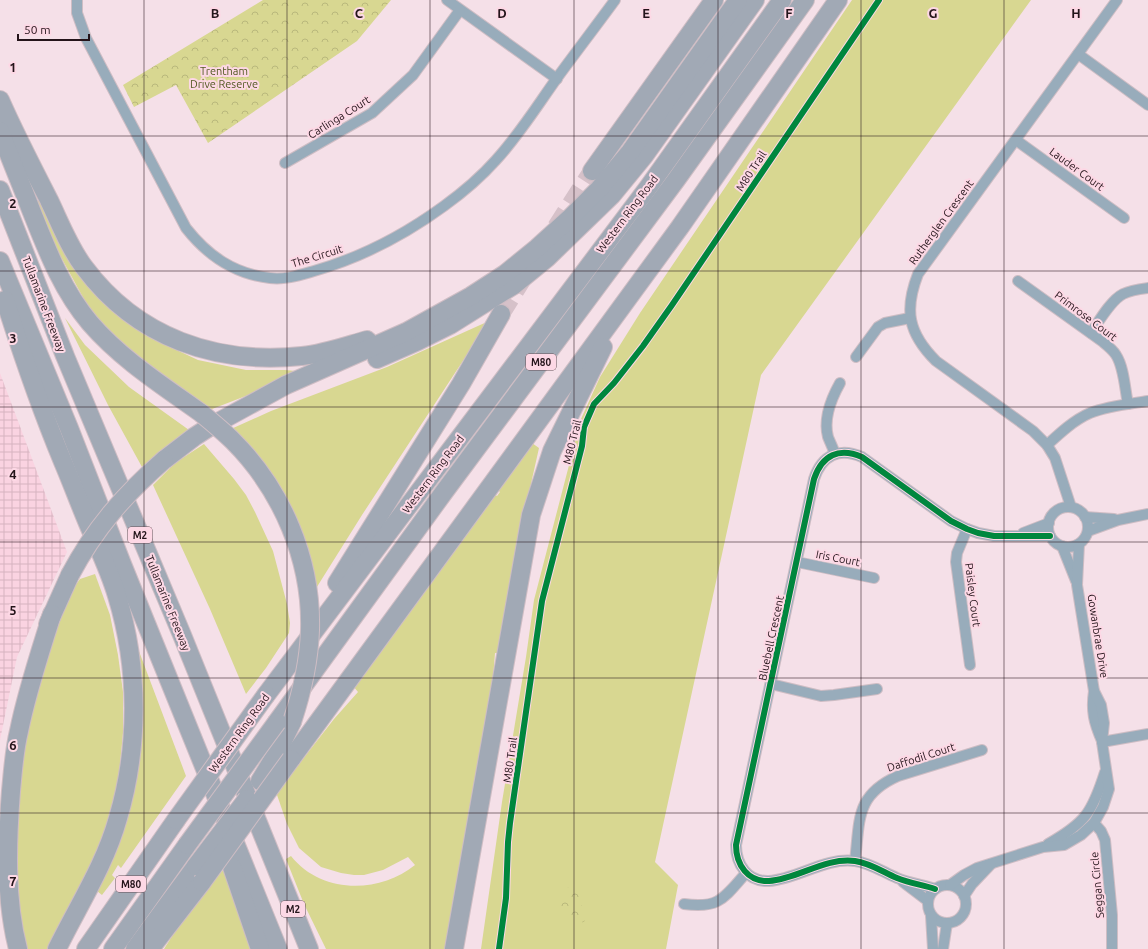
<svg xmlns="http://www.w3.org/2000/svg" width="1148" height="949" viewBox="0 0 1148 949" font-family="Ubuntu,sans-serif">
<defs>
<pattern id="industrial-grid" width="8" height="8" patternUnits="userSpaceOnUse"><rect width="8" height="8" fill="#fad3e1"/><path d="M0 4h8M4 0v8" fill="none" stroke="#d6b4c0"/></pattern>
<pattern id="park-crowns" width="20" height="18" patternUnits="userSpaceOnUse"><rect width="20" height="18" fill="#d8d791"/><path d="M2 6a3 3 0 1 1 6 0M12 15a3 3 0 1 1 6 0" fill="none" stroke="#b9b87c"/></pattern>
</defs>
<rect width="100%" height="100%" fill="#f5e0e8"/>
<polygon fill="url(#industrial-grid)" points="0,373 67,552 17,657 0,740"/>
<g fill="#d8d791">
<polygon points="852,0 1031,0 761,375 655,862 678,885 666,949 481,949 502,802 526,657 534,600 581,419 600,377 640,313"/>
<polygon points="43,200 100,299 151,338 198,360 246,370 285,370 307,372 207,411 130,351 91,312 50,237 37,201"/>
<polygon points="65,318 85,345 129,387 189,430 142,467 108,405"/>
<polygon points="489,321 362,515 315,590 231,429 271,411 387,367"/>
<path d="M532 443 539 448C523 516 512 584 501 653H495L491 703 447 949H326L304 904 286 859 291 856C321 894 379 894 415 865L408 857 383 870 364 875H354L341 873 321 867 299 848 287 824 276 792 298 763 299 764 334 719 358 692 353 686 494 494 497 496 500 492 497 489Z"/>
<polygon points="204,444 234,479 246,495 255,512 273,551 287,604 290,623 289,633 266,668 246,694 210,609 153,485 175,463"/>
<polygon points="95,574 110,615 118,655 123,692 123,733 118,785 105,838 83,890 47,949 26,949 20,915 17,886 16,817 27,724 47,646 74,587 80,579"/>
<polygon points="134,638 186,776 121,868 118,865 112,875 115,878 102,895 97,891 115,850"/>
<path d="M224 869 250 949H164C182 920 201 894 224 869Z"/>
</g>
<g fill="url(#park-crowns)">
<polygon points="263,0 391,0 357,41 208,143 176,85 134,107 123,85"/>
<polygon points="572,887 577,891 579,893 585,921 581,923 566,920 560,910 562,891 567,888"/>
</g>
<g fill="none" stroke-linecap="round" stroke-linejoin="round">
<g stroke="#d6c1c9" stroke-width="18" stroke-dasharray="18 9" stroke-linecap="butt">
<polyline points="556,227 592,171"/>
<polyline points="501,314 524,277"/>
</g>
<defs>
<g id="minor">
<path d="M77 0V13L86 38 186 228C208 256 234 274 270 278 285 280 300 275 314 271 363 257 403 236 444 206 462 193 480 178 496 160 519 135 537 106 557 78 576 52 596 26 615 0"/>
<polyline points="447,0 557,79"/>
<polyline points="1078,54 1148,105"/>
<polyline points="1016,140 1124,218"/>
<polyline points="285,163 372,113 413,75 460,10"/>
<path d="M1018 281 1103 342C1108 346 1113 350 1116 355 1124 367 1125 390 1128 404"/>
<path d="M1091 333C1099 321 1111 300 1123 294 1131 290 1140 289 1148 288"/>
<polyline points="856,357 878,327 885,323 910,318"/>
<path d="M1047 445C1060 433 1074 420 1090 413 1108 406 1129 404 1148 401"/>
<path d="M835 454C833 448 830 442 828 437 823 418 831 399 840 383"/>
<path d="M1071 507 1055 458 1047 445 1033 431 936 361C908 333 904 310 918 274L1117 0"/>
<circle cx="1068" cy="527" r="20"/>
<polyline points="1085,517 1114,519"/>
<polyline points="967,529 957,553 956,562 970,665"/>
<polyline points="1088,531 1118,520 1148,514"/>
<polyline points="1023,533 1049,523"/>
<polyline points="1062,546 1076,581"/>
<polyline points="797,562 874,578"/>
<polyline points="771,684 821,696 834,695 877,689"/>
<path d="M1094 691C1091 711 1094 723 1102 741"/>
<polyline points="1102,742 1148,734"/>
<polyline points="1094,823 1101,831 1105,840 1112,915 1112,949"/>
<path d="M1048 844C1085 823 1092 813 1105 772"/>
<path d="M855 861C860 820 855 795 898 776L982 750"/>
<polyline points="903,882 928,901"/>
<circle cx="947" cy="904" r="19"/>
<polyline points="950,885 964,875 977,868 1043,847 1064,845 1081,835 1094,823 1103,807 1109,789 1102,742 1104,723 1101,705 1094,691 1077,585 1079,544"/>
<path d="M935 889C923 885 909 883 897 878 883 872 870 863 855 861 825 857 798 879 769 881 748 882 736 865 736 845L814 479C822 455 839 447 862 457L951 521 967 529 978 533 994 536H1050"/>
<polyline points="964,896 972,884 991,864"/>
<path d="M684 904C719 909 724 898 746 873"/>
<polyline points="931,916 933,949"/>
<polyline points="943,949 947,923"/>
</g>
<g id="motorway">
<path d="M0 100C15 134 32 167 49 200 60 223 69 247 84 267 137 338 216 365 302 356 324 354 346 346 367 340"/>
<path d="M0 131C10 158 21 184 31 210 47 250 62 290 90 323 121 359 162 385 201 413"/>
<polyline points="592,171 714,0"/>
<polyline points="0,190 65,356 182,635 309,949"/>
<polyline points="0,261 69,428 122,564 278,949"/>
<path d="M5 300C22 354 41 409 63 462 72 483 80 505 89 526 99 549 110 572 117 596 139 668 139 747 118 818 105 865 78 906 57 949"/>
<polyline points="377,359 418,341 450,325 514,285 547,258 612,195 644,156 755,0"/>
<polyline points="164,460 194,437 211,426 286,385 406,332 471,296 505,274 537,248 570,218 599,189 630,152 738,0"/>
<polyline points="337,583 461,384 501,314"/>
<polyline points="48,624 70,575"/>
<polyline points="266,695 647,189 782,0"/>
<polyline points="277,722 444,492 676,180 805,0"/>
<polyline points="291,759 680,227 838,0"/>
<polyline points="260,781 278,751 292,722"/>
<polyline points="232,867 260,949"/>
<path d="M18 949C5 899 7 843 11 791 13 771 14 751 19 731 27 691 40 653 52 614"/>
<polyline points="86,949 176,820"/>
<polyline points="113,949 187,845"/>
<polyline points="135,949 196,866"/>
<polyline points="150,949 202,882"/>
<polyline points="454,949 531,515 552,451 603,347"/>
</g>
</defs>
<use href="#minor" stroke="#cebdc4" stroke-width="12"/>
<use href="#motorway" stroke="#cebdc4" stroke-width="20"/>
<use href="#minor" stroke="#98acbb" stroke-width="10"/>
<use href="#motorway" stroke="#a1a9b5" stroke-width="18"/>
<defs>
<g id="motorway-bridge">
<path d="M201 413C212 422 223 431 233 441 282 490 312 560 310 630 309 661 302 692 292 722"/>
<path d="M70 575C95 528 124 495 164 460"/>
<polyline points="176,820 266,695"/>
<polyline points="187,845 277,722"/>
<polyline points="196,866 247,799"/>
<polyline points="202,882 291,759"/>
</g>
</defs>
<use href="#motorway-bridge" stroke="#cebdc4" stroke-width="20" stroke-linecap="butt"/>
<use href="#motorway-bridge" stroke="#a1a9b5" stroke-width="18"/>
<defs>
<g id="cycleway">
<path d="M935 889C923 885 909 883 897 878 883 872 870 863 855 861 825 857 798 879 769 881 748 882 736 865 736 845L814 479C822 455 839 447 862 457L951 521 967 529 978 533 994 536H1050"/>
<polyline points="499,949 506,898 508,842 510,823 542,601 582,446 584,427 594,404 614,383 643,346 672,305 879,0"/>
</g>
</defs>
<use href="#cycleway" stroke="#fdd8e5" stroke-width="8"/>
<use href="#cycleway" stroke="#00873e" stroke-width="6"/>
</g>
<path fill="none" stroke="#24141a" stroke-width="1" stroke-opacity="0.55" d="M144 0V949M287 0V949M430 0V949M574 0V949M718 0V949M861 0V949M1004 0V949M0 136H1148M0 271H1148M0 407H1148M0 542H1148M0 678H1148M0 813H1148"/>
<g text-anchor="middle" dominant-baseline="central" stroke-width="4" stroke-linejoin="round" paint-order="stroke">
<g fill="#fdd8e5" stroke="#654f57" stroke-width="1">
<rect x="526" y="354" width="30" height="16" rx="3"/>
<rect x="128" y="527" width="24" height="16" rx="3"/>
<rect x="116" y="876" width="30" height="16" rx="3"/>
<rect x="281" y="901" width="24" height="16" rx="3"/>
</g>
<g font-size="10" font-weight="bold" fill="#24141a">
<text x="541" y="362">M80</text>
<text x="140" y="535">M2</text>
<text x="131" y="884">M80</text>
<text x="293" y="909">M2</text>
</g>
<g font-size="11" fill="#535a23" stroke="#fdd8e5">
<text x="224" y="71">Trentham<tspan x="224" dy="13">Drive Reserve</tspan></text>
</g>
<g font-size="11" fill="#24141a" stroke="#fdd8e5">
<text transform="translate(339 117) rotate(-32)">Carlinga Court</text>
<text transform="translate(1077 169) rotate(36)">Lauder Court</text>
<text transform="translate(751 171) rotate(-57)">M80 Trail</text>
<text transform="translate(627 214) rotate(-53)">Western Ring Road</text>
<text transform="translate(941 222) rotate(-54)">Rutherglen Crescent</text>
<text transform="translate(317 256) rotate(-17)">The Circuit</text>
<text transform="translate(44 304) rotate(69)">Tullamarine Freeway</text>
<text transform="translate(1086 316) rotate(37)">Primrose Court</text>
<text transform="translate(572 442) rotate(-76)">M80 Trail</text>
<text transform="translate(433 474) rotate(-53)">Western Ring Road</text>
<text transform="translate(838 558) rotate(11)">Iris Court</text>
<text transform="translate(973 595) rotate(83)">Paisley Court</text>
<text transform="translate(168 603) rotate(68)">Tullamarine Freeway</text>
<text transform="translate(1098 636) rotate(81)">Gowanbrae Drive</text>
<text transform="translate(771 638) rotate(-78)">Bluebell Crescent</text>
<text transform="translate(239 733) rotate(-54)">Western Ring Road</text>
<text transform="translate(921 757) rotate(-18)">Daffodil Court</text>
<text transform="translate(510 760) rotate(-82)">M80 Trail</text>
<text transform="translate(1097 885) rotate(-95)">Seggan Circle</text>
</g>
</g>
<g font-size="13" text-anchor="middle" font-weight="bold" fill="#24141a" stroke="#fdd8e5" stroke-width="4" stroke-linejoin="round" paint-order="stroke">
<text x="215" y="18">B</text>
<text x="359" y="18">C</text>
<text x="502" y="18">D</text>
<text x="646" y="18">E</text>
<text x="789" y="18">F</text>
<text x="933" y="18">G</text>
<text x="1076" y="18">H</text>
<text x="13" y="72">1</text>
<text x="13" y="208">2</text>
<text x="13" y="343">3</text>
<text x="13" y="479">4</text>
<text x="13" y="615">5</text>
<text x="13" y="750">6</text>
<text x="13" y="886">7</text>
</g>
<path d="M18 34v6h71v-6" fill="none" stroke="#24141a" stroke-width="2"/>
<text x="24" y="34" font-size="12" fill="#24141a" stroke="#fdd8e5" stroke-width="3" paint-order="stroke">50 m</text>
</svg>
